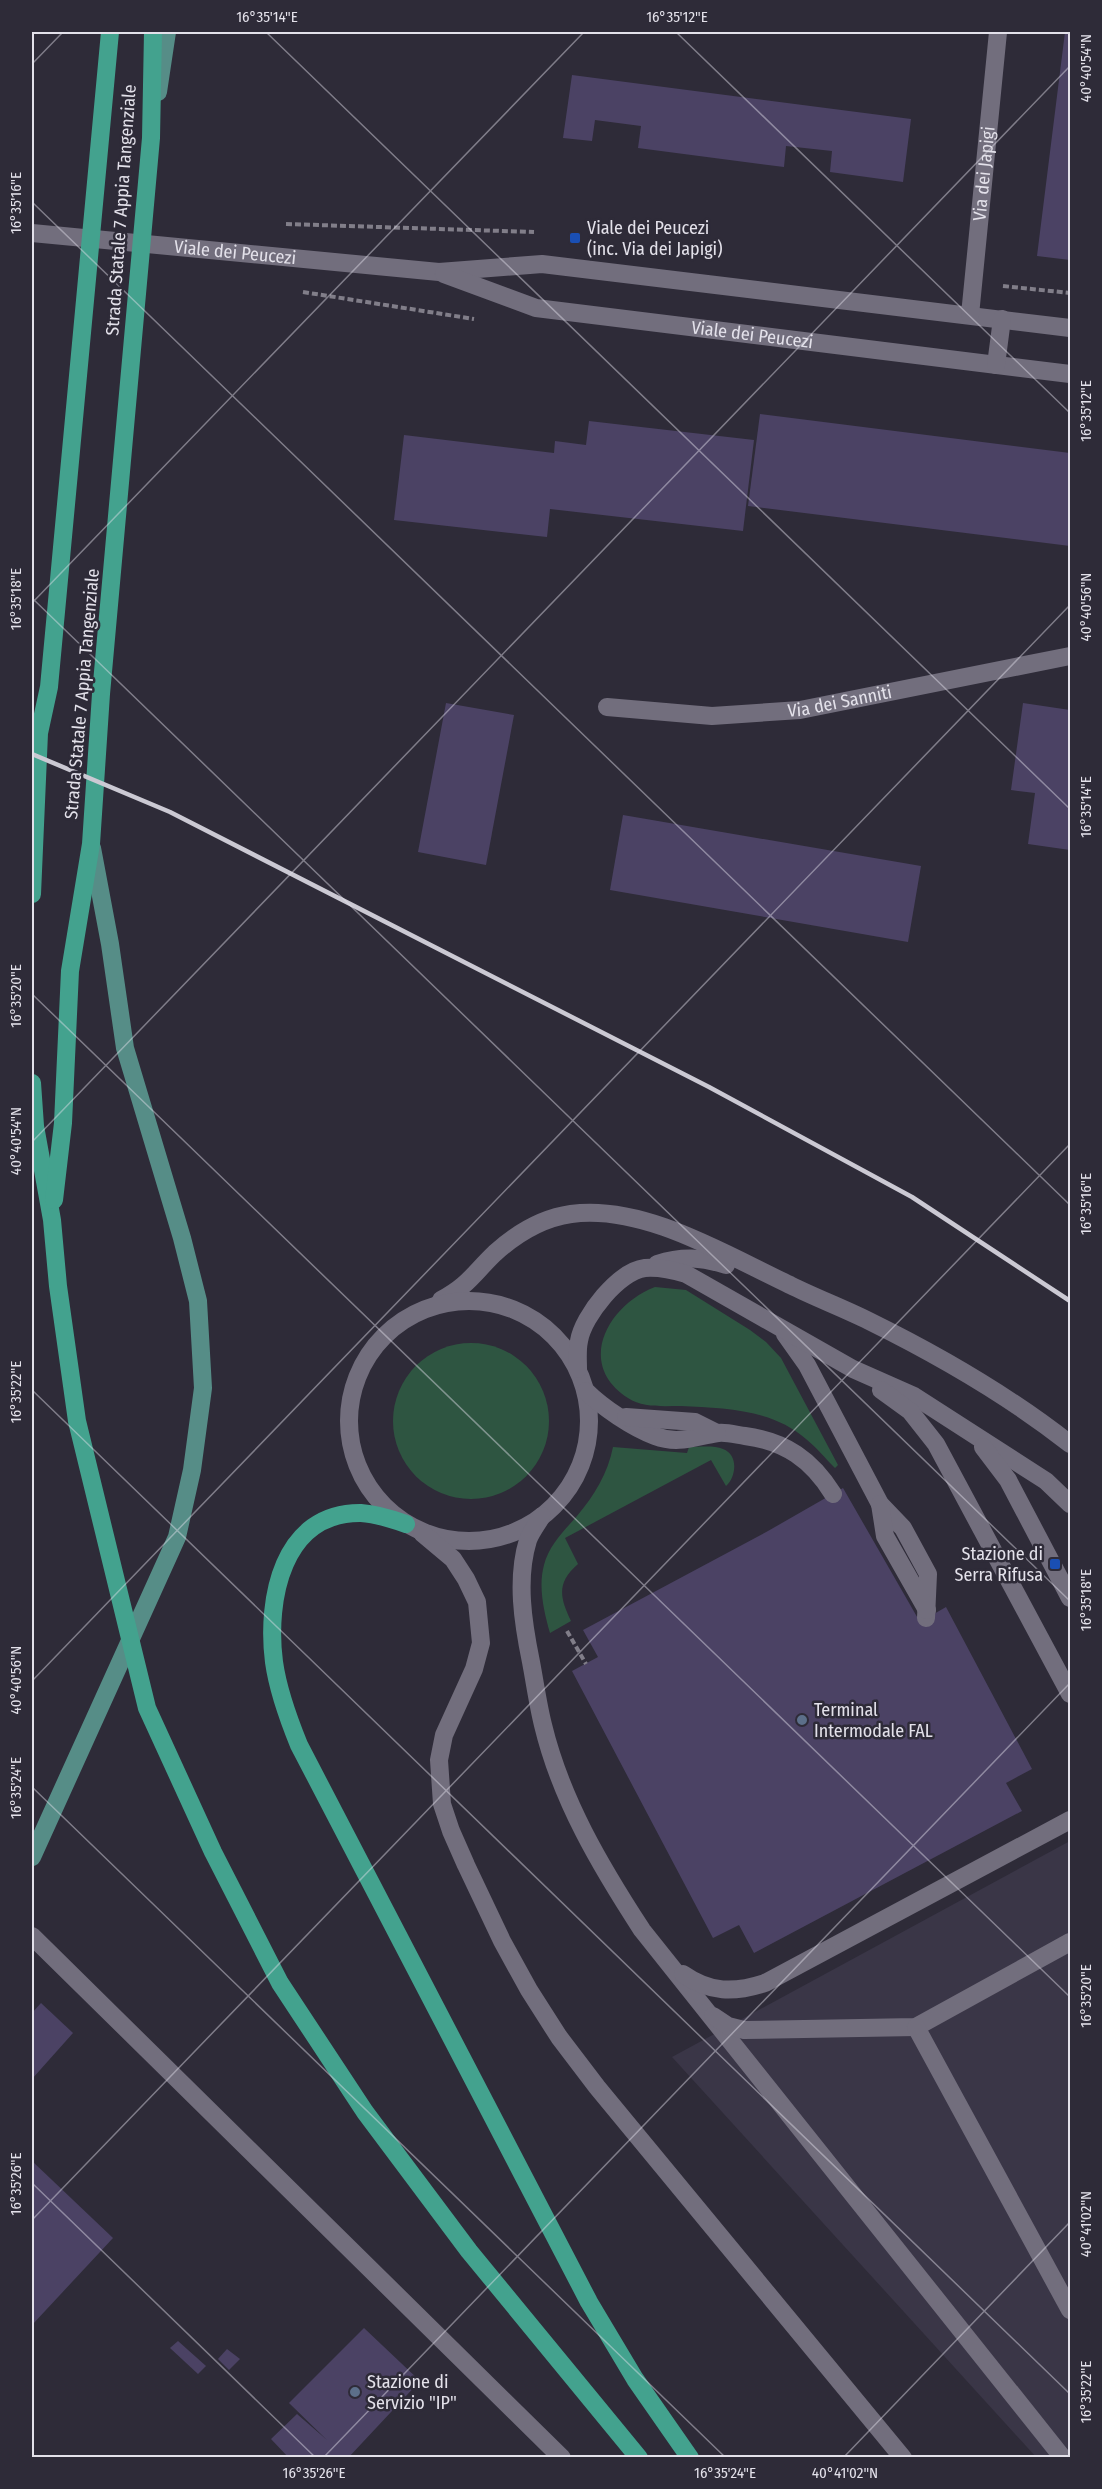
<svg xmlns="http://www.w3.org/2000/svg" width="1102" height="2489" viewBox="0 0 1102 2489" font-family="'Fira Sans Condensed',sans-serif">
<rect width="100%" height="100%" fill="#2e2b38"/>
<polygon fill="#3a3647" points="1070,1841 1070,2457 1036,2457 672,2057"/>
<g fill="#2e5541">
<path d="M655 1287 686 1290 750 1330 766 1342 781 1358 838 1465 835 1468C825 1458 816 1447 806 1439 772 1409 723 1408 681 1406 663 1406 643 1408 628 1398 575 1364 608 1305 655 1287Z"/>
<circle cx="471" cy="1421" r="78"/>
<path d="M613 1447 687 1453 689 1447C699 1447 714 1445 723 1449 739 1455 736 1477 726 1486L711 1460 565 1538 578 1564C556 1583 560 1598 571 1621L550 1633C544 1612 538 1587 544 1565 549 1545 564 1531 577 1516 594 1496 608 1473 613 1447Z"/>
</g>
<g fill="#4b4264">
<polygon points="1065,32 1070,32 1070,260 1037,256"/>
<polygon points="572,75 911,119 903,182 830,172 832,151 786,146 784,167 638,148 641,126 595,120 592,141 563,138"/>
<polygon points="760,414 1070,453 1070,546 748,506"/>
<polygon points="589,421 754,440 743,531 550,509 547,537 394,520 404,435 554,453 555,441 586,445"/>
<polygon points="446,703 514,715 486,865 418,852"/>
<polygon points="1023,703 1070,710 1070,850 1028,844 1035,793 1011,790"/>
<polygon points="623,815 921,866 908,942 610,890"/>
<polygon points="843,1488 920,1622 946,1607 1032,1769 1006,1783 1022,1811 754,1953 739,1925 713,1938 572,1671 598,1657 583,1630 768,1531"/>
<polygon points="41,2003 73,2033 32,2079 32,2013"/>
<polygon points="32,2161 113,2238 32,2325"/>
<polygon points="364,2328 420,2381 348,2458 289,2458 271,2439 297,2414 327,2440 289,2403"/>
<polygon points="178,2341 206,2366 198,2374 170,2348"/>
<polygon points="227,2349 240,2359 229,2370 218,2359"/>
</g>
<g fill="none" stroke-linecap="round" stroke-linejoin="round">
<g stroke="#817e89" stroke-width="4" stroke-dasharray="6 3" stroke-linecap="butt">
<polyline points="286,224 534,232"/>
<polyline points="1003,286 1070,293"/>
<polyline points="303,292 474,319"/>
<polyline points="567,1631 586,1664"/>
</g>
<g stroke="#726e7d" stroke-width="18">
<path id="s1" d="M32 233 439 272 542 264 1070 328"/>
<path id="s2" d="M444 274 536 308 1070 374"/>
<path id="s3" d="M970 315 998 32"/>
<polyline points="996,365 1002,319"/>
<path id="s4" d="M607 707 712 716 800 710 1070 656"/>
<path d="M657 1264C682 1256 701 1257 726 1265"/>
<path d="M441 1300C469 1285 474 1273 495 1253 516 1234 543 1218 571 1214 644 1204 726 1255 790 1285 816 1298 843 1308 869 1321 938 1355 1009 1396 1070 1444"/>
<circle cx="469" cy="1421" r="120"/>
<polyline points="785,1334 807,1365 880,1504 903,1528 928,1574 926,1618"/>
<path d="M578 1369C578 1360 577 1350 579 1341 583 1316 619 1271 645 1268 659 1267 673 1270 686 1274L853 1369 914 1396 1046 1481 1070 1504"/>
<polyline points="881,1390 910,1411 936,1444 1070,1694"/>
<path d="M586 1391C602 1407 633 1428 655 1436 679 1445 696 1436 718 1433 727 1432 737 1435 745 1436 785 1441 812 1460 833 1494"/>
<polyline points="626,1417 695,1422 717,1433"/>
<polyline points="983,1447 1008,1480 1070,1598"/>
<polyline points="880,1504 885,1536 927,1610"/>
<path d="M542 1516C537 1524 531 1532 528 1540 516 1579 523 1623 531 1662 535 1683 538 1705 543 1725 561 1800 601 1867 642 1930L1063 2458"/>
<polyline points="422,1533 453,1559 466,1579 477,1602 481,1643 474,1669 444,1735 439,1760 442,1804 451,1831 466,1865 502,1941 529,1990 559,2037 597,2087 903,2458"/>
<polyline points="32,1936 562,2458"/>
<path d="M683 1974C710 1993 734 1993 765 1983L1070 1820"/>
<polyline points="713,2016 728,2026 744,2030 916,2027 1070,1942"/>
<polyline points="916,2027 1070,2310"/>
</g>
<g stroke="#568d87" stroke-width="18">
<polyline points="158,92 167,32"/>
<polyline points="32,1857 177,1537 192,1470 203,1388 198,1301 182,1238 125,1048 110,944 92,848"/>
</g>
<g stroke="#43a28e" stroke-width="18">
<polyline points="32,894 39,733 49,687 110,32"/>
<polyline points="32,1083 35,1126 52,1220 58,1286 77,1421 147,1708 213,1852 280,1983 365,2112 469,2251 639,2458"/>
<polyline points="54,1200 63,1123 70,971 91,844 101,694 151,138 153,32"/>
<path d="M406 1524C392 1519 377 1514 361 1513 282 1512 266 1600 274 1662 278 1691 288 1718 299 1745L589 2302 635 2379 690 2458"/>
</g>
<polyline stroke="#cbc9d3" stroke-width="4.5" points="32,754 170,812 709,1087 912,1197 1070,1301"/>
</g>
<path fill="none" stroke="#e3e1ea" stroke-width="1.5" stroke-opacity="0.45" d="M266 32 1070 809M676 32 1070 413M32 64 63 32M32 202 1070 1205M32 598 1070 1601M32 603 584 32M32 994 1070 1997M32 1142 1070 66M32 1390 1070 2394M32 1681 1070 605M32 1787 726 2458M32 2183 316 2458M32 2220 1070 1144M323 2458 1070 1683M843 2458 1070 2222"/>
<g fill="#1a4fb4" stroke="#2e2b38" stroke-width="2">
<rect x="569" y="232" width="12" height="12" rx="3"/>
<rect x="1049" y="1558" width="12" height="12" rx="3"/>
</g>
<g fill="#5c6f8a" stroke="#2e2b38" stroke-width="2">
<circle cx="802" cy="1720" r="6"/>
<circle cx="355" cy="2392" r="6"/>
</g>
<g text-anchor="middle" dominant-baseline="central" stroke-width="5" stroke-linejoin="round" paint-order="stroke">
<g font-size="18" fill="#e3e1ea" stroke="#2e2b38">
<text stroke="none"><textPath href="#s3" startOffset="142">Via dei Japigi</textPath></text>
<text transform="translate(121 210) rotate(-86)">Strada Statale 7 Appia Tangenziale</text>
<text stroke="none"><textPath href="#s1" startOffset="204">Viale dei Peucezi</textPath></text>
<text stroke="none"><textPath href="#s2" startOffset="316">Viale dei Peucezi</textPath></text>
<text transform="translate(82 694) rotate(-85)">Strada Statale 7 Appia Tangenziale</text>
<text stroke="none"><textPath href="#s4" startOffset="234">Via dei Sanniti</textPath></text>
</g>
<g font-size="18" fill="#e3e1ea" stroke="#2e2b38" text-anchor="start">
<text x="587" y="228">Viale dei Peucezi<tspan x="587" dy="21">(inc. Via dei Japigi)</tspan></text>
<text x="1043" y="1554" text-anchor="end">Stazione di<tspan x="1043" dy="21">Serra Rifusa</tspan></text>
<text x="814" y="1710">Terminal<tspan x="814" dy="21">Intermodale FAL</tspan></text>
<text x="367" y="2382">Stazione di<tspan x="367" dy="21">Servizio "IP"</tspan></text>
</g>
</g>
<rect width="1102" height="2489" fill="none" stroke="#2e2b38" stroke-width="66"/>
<rect x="33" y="33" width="1036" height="2423" fill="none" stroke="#e3e1ea" stroke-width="2"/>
<g font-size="15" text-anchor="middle" fill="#e3e1ea">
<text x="267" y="22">16°35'14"E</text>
<text x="677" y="22">16°35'12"E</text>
<text transform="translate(1086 68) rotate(-90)" y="5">40°40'54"N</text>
<text transform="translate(16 203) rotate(-90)" y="5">16°35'16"E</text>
<text transform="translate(1086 411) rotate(-90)" y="5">16°35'12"E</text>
<text transform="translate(16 599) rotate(-90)" y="5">16°35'18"E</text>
<text transform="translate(1086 607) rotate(-90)" y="5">40°40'56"N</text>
<text transform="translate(1086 807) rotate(-90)" y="5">16°35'14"E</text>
<text transform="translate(16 996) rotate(-90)" y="5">16°35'20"E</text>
<text transform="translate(16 1141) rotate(-90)" y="5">40°40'54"N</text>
<text transform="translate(1086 1204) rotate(-90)" y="5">16°35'16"E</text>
<text transform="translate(16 1392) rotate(-90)" y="5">16°35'22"E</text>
<text transform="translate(1086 1600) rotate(-90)" y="5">16°35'18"E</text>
<text transform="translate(16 1680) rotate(-90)" y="5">40°40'56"N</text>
<text transform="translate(16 1788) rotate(-90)" y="5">16°35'24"E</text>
<text transform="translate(1086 1996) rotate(-90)" y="5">16°35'20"E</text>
<text transform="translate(16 2184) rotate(-90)" y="5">16°35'26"E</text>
<text transform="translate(1086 2224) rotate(-90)" y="5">40°41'02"N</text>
<text transform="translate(1086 2392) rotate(-90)" y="5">16°35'22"E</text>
<text x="314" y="2478">16°35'26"E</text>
<text x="725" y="2478">16°35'24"E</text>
<text x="845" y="2478">40°41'02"N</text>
</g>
</svg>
